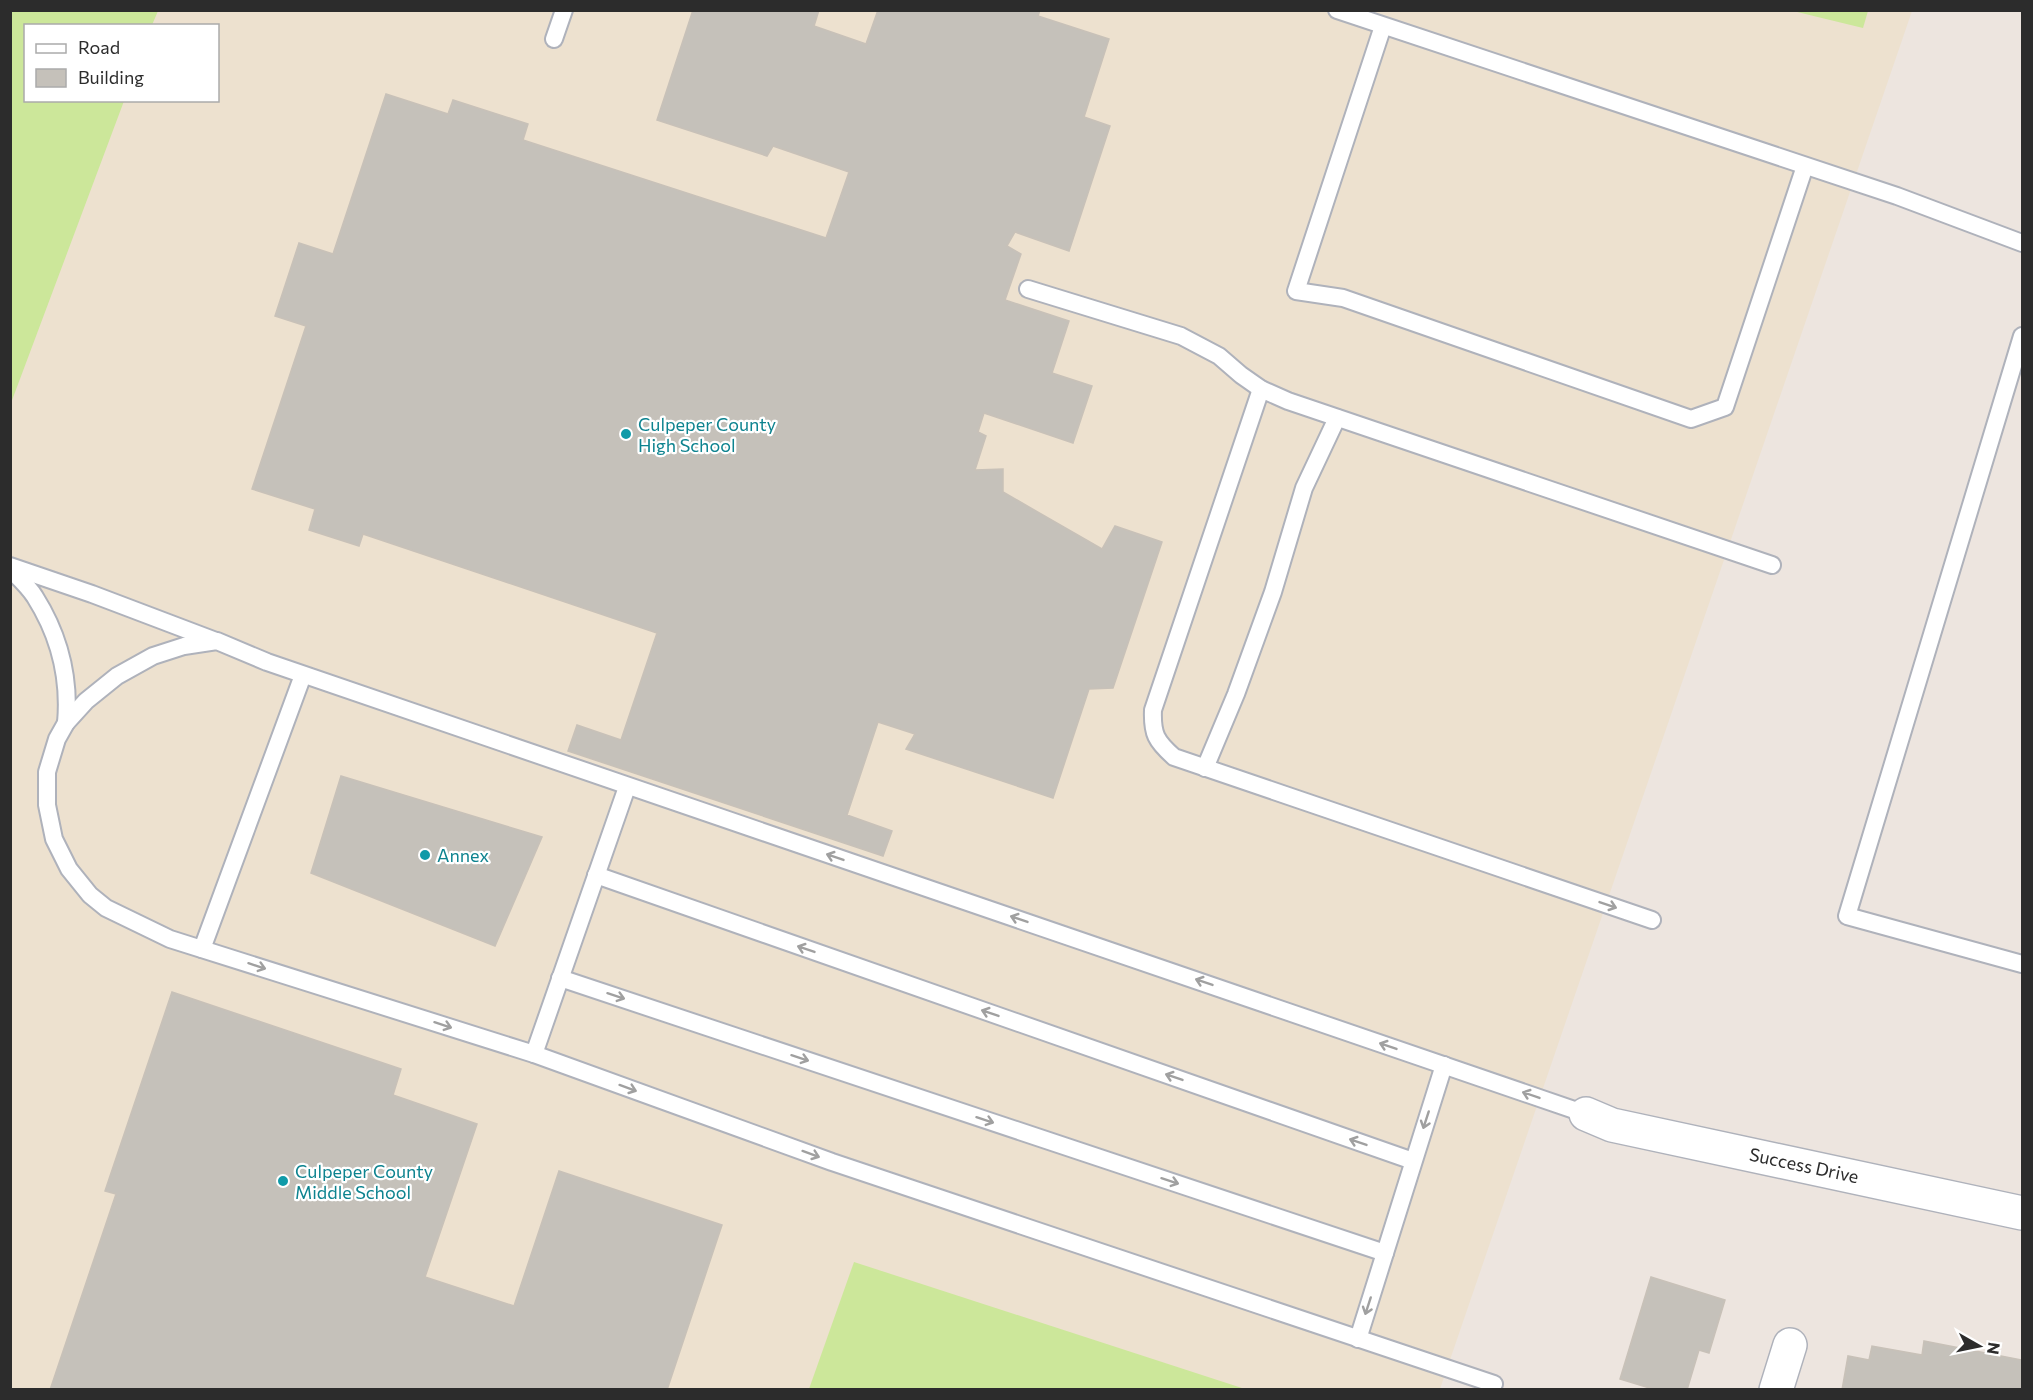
<svg xmlns="http://www.w3.org/2000/svg" width="2033" height="1400" viewBox="0 0 2033 1400" font-family="Commissioner,sans-serif">
<rect width="100%" height="100%" fill="#ede5df"/>
<path fill="#ede1cf" fill-rule="evenodd" d="M10 11H1912L1440 1389H11ZM26 26H218V100H26Z"/>
<g fill="#cce79a">
<polygon points="11,10 158,11 152,25 26,26 26,100 124,101 11,403"/>
<polygon points="1793,11 1868,11 1863,28"/>
<polygon points="854,1262 1245,1389 809,1389"/>
</g>
<g fill="#c5c1ba" stroke="#c8c1b8" stroke-width="1.5">
<polygon points="693,10 819,10 814,26 866,44 878,10 1040,10 1038,16 1109,39 1084,117 1110,126 1069,251 1015,232 1007,246 1021,254 1005,300 1069,321 1052,373 1092,386 1073,443 984,413 978,432 986,436 975,470 1003,469 1003,492 1102,549 1115,526 1162,542 1113,688 1089,689 1053,798 906,749 915,734 878,722 847,815 892,831 883,856 568,751 577,725 621,740 657,633 363,534 359,546 309,530 315,509 252,489 306,326 275,316 299,243 333,254 386,94 448,114 453,100 528,124 523,140 826,238 849,172 773,146 767,156 657,120"/>
<polygon points="341,776 542,837 495,946 311,873"/>
<polygon points="172,992 401,1069 393,1095 477,1124 425,1277 514,1306 559,1171 722,1225 667,1390 50,1390 116,1194 105,1191"/>
<polygon points="1651,1277 1725,1300 1709,1353 1699,1350 1687,1390 1656,1390 1620,1379"/>
<polygon points="1924,1341 2022,1360 2022,1390 1842,1390 1848,1356 1869,1360 1872,1346 1922,1355"/>
</g>
<g fill="none" stroke-linecap="round" stroke-linejoin="round">
<defs>
<g id="service">
<polyline points="1337,10 1897,196 2022,243"/>
<polyline points="1383,26 1296,291 1343,298 1691,419 1725,407 1805,166"/>
<polyline points="554,39 564,10"/>
<polyline points="1028,289 1181,336 1219,356 1241,375 1261,389 1288,401 1772,565"/>
<polyline points="2022,336 1847,916 2022,964"/>
<path d="M1261 389 1153 710C1152 734 1156 741 1174 757L1652 920"/>
<polyline points="10,566 92,594 216,641"/>
<path d="M10 569C19 578 29 587 35 597 59 635 70 678 66 723"/>
<polyline points="1205,768 1236,694 1273,592 1304,488 1337,418"/>
<polyline points="596,875 1413,1161"/>
<polyline points="202,949 303,675"/>
<polyline points="560,978 1385,1253"/>
<polyline points="534,1054 627,787"/>
<polyline points="1358,1339 1444,1065"/>
<polyline points="1494,1384 832,1162 534,1054 170,939 106,908 90,895 69,869 54,839 47,805 47,772 57,739 66,723 86,701 117,676 153,656 184,646 217,641 267,662 1586,1114"/>
</g>
<g id="minor">
<polyline points="1586,1114 1612,1125 2022,1213"/>
<polyline points="1776,1390 1790,1345"/>
</g>
</defs>
<use href="#service" stroke="#afb2bb" stroke-width="20"/>
<use href="#minor" stroke="#afb2bb" stroke-width="36"/>
<use href="#service" stroke="#fff" stroke-width="16"/>
<use href="#minor" stroke="#fff" stroke-width="33"/>
</g>
<defs><path id="oneway-shaft" d="M-6 0H5M1.5-3L5.5 0L1.5 3" fill="none" stroke-width="1.6" stroke-linecap="round" stroke-linejoin="round" transform="scale(1.5)"/></defs>
<g stroke="#a0a0a0">
<use href="#oneway-shaft" transform="translate(835 857) rotate(-161)"/>
<use href="#oneway-shaft" transform="translate(1608 905) rotate(19)"/>
<use href="#oneway-shaft" transform="translate(1019 919) rotate(-161)"/>
<use href="#oneway-shaft" transform="translate(806 949) rotate(-161)"/>
<use href="#oneway-shaft" transform="translate(257 966) rotate(18)"/>
<use href="#oneway-shaft" transform="translate(1204 982) rotate(-161)"/>
<use href="#oneway-shaft" transform="translate(616 996) rotate(18)"/>
<use href="#oneway-shaft" transform="translate(990 1013) rotate(-161)"/>
<use href="#oneway-shaft" transform="translate(443 1025) rotate(18)"/>
<use href="#oneway-shaft" transform="translate(1388 1046) rotate(-161)"/>
<use href="#oneway-shaft" transform="translate(800 1058) rotate(18)"/>
<use href="#oneway-shaft" transform="translate(1174 1077) rotate(-161)"/>
<use href="#oneway-shaft" transform="translate(628 1088) rotate(20)"/>
<use href="#oneway-shaft" transform="translate(1531 1095) rotate(-161)"/>
<use href="#oneway-shaft" transform="translate(985 1120) rotate(18)"/>
<use href="#oneway-shaft" transform="translate(1426 1120) rotate(108)"/>
<use href="#oneway-shaft" transform="translate(1358 1142) rotate(-161)"/>
<use href="#oneway-shaft" transform="translate(811 1154) rotate(20)"/>
<use href="#oneway-shaft" transform="translate(1170 1181) rotate(18)"/>
<use href="#oneway-shaft" transform="translate(1368 1306) rotate(108)"/>
</g>
<g fill="#0f9aa8" stroke="#fff" stroke-width="2">
<circle cx="626" cy="434" r="6"/>
<circle cx="425" cy="855" r="6"/>
<circle cx="283" cy="1181" r="6"/>
</g>
<g text-anchor="middle" dominant-baseline="central" stroke-width="4.5" stroke-linejoin="round" paint-order="stroke">
<g font-size="18" fill="#0d838f" stroke="#fff" text-anchor="start">
<text x="638" y="424">Culpeper County<tspan x="638" dy="21">High School</tspan></text>
<text x="437" y="855">Annex</text>
<text x="295" y="1171">Culpeper County<tspan x="295" dy="21">Middle School</tspan></text>
</g>
<g font-size="18" fill="#2c2c2c" stroke="#fff">
<text transform="translate(1804 1165) rotate(12)">Success Drive</text>
</g>
</g>
<rect width="2033" height="1400" fill="none" stroke="#2c2c2c" stroke-width="24"/>
<rect x="24" y="24" width="195" height="78" fill="#ffffff" stroke="#ababab" stroke-width="1.5"/>
<rect x="36" y="44" width="30" height="9" fill="#ffffff" stroke="#ababab" stroke-width="1.5"/>
<text x="78" y="54" font-size="18" fill="#2c2c2c">Road</text>
<rect x="36" y="69" width="30" height="18" fill="#c5c1ba" stroke="#ababab" stroke-width="1.5"/>
<text x="78" y="84" font-size="18" fill="#2c2c2c">Building</text>
<g transform="translate(1979 1346) rotate(99)" stroke="#ffffff" stroke-width="4.5" paint-order="stroke">
<path d="M0-4.5L10 22L0 15L-10 22Z" fill="#2c2c2c"/>
<text y="-9" font-size="16" font-weight="bold" text-anchor="middle" fill="#2c2c2c">N</text>
</g>
</svg>
